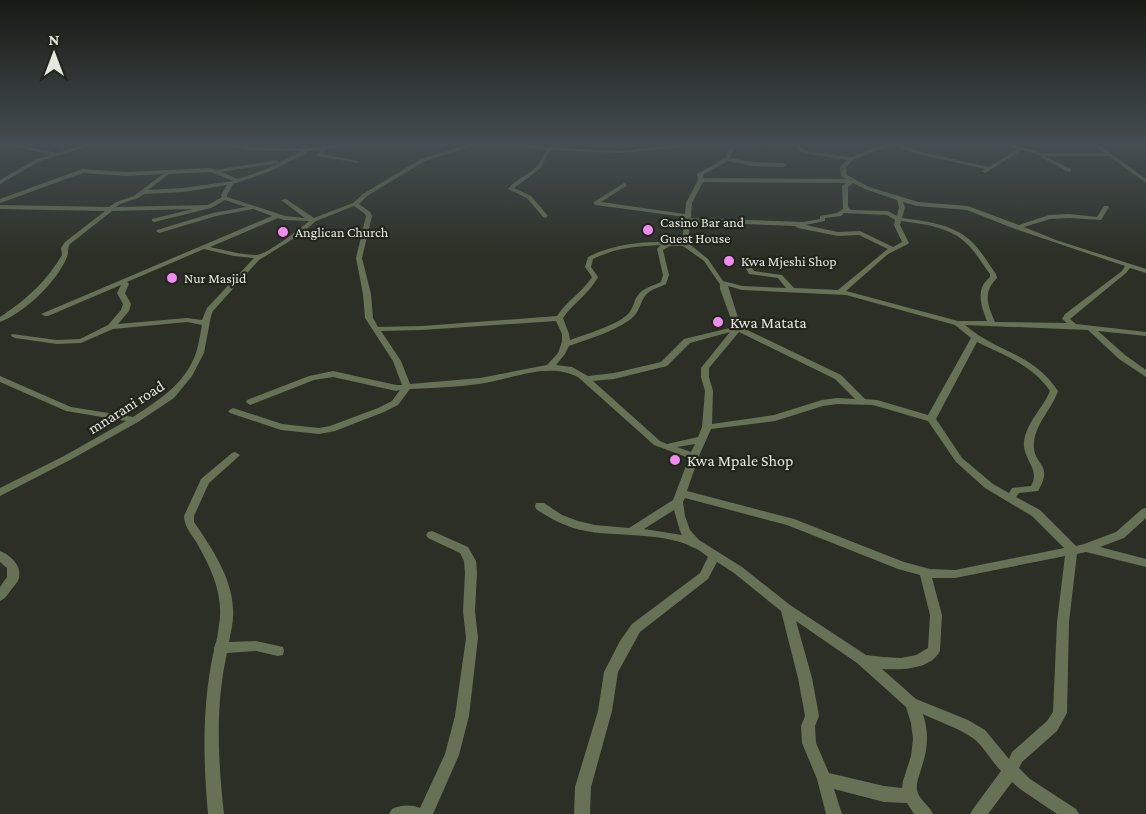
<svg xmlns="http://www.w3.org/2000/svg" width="1146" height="814" viewBox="0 0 1146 814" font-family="'Crimson Pro',serif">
<rect width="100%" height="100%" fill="#2b2f25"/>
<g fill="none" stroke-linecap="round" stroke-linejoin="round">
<g fill="#677156" fill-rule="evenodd">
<polygon points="1,143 11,143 57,153 91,143 99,143 40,161 0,184 0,180 36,159 51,155"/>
<path d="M213 143C225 143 236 146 247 147 266 149 284 149 302 148L304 143H308L307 148 360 143 326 149 322 154 358 161V163L317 156V155L321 150 307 151 306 153 271 171 233 184 227 195V197L285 216 305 218 281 200 286 199 314 218 353 203 363 194 421 159 467 145 479 143H512L550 147 554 143H559L555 148 620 151 703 143H724L620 153 552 150 547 155 542 167 514 188 531 196 548 216 545 218 543 217 527 198 508 189C516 179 528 175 536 167 541 162 542 155 547 150L494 144 470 147 425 161 367 196 359 204 370 212 372 216 362 258 371 294 373 318 378 327 422 326 557 316C566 301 583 292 592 277L585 267 588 257C617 242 649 241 682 242L685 217 596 205 594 204V202L624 183 626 184V186L601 202 685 214 686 203 698 180 697 174 725 158 732 143H736L730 158 752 162 783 163 786 165 783 167 752 166 728 161 703 175V178L846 179 841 176 840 167 847 160 802 153 792 143H797L806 151 851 157 887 143H900L917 151 989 167 1018 149 1002 143H1010L1040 153H1104L1091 143H1096L1146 179V183L1109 156H1045L1071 169V171L1069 172 1040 157V155L1022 150 985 173 982 171 985 169 913 153 893 144 853 160 846 167 847 175 869 187 918 202 968 206 1019 225 1049 215 1069 214 1097 217 1104 206H1108L1109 207 1101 220 1069 218 1050 219 1024 227 1056 240 1146 269V273L1130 268 1126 273 1070 319 1076 324 1146 332V336L1098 331 1125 355 1146 370V377L1119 359 1088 330 965 325C997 353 1032 352 1058 391 1052 409 1035 424 1034 443 1032 466 1055 463 1038 491L1019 493 1016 497 1040 510 1076 546 1084 544 1116 532 1142 509 1146 508V518L1124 538 1100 547 1146 559V567L1086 552 1077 554 1069 622 1067 713 1057 731 1022 762 1019 768 1030 779 1076 809 1079 814H1057L1020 789 1012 782 988 814H970L973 809 1001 771C992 762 984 747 974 739 959 728 939 722 923 714 929 732 928 749 922 766 920 774 916 782 917 790 919 800 929 805 933 814H914L907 803 884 802 834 789 842 814H826L817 779 802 743 801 726 805 716 798 678 781 611 734 573 717 562 708 579 640 632 618 672 612 711 591 787 590 814H574L575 787 598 711 604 672 606 668 620 641 632 624 700 573 708 557C703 553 698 549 692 547 660 530 609 539 573 528 559 523 548 517 536 509L535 506 536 503H544L562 515 578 521 595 525 629 528 673 500 689 458 654 445 578 377C547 361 511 380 479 384 456 387 433 388 410 389L398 405 384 412 335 431 319 434 281 430 230 413 228 411 233 408 282 424 319 428 330 426 378 408 392 401 400 390 396 391 333 377 314 380 253 404 250 405 246 402 247 400 309 376 333 371 396 385H402L393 361 365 318 363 294 356 258 366 216 365 214 354 206 316 221 301 234 259 260 213 311 211 316 204 353 192 376 174 398 138 422 70 460 0 496V488L64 456 126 421 66 411 0 382V376L71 407 133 417C159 400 185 384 196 353 199 344 200 334 202 325L187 322 113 329 81 343 57 344 15 338 11 336 12 334 57 340 80 339 108 325 121 310 123 304 117 293 121 285 48 316H45L41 314 272 216 253 209 216 216 159 233 156 231 157 230 213 213 246 207 225 200 211 208 154 222 152 221V219L193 209 112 211 70 244C67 249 69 252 67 257 57 282 24 313 0 322V317C27 299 45 283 62 255L61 248 65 242 105 211 0 209V205L109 207 116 202 134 196 163 174 126 176 83 173 0 203V199L82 169 126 172 211 168 215 170 277 160 279 163 301 151 249 150ZM278 163 267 169 238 179 221 172ZM210 172 233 181 183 188 148 190 169 174ZM703 182 846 183 842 186 843 209 837 213 820 216V219L803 222 690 218 692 216 691 215 692 203ZM853 183 865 189 897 200 899 207 897 216 888 211 851 210 848 207V187ZM227 185 221 195 222 197 208 205 116 207 120 204 138 198 144 194 183 192ZM903 202 917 206 967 210 1015 229 1125 266 1122 271 1065 314 1062 319 1067 323 995 322C987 304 983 292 997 278L996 274C988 263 980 249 970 240 952 224 925 221 902 218L905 207ZM844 213 887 215 895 220 894 225 902 242 893 247 860 231 838 232 805 225 825 221V218L841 216ZM278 218 284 220 309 221C300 229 267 254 257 255 241 255 225 250 210 247ZM901 221C923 224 951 227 967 244 976 252 982 264 990 274V277C975 289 981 306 987 321H958L846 291 888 254 908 244 909 243 900 225ZM690 222 795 226 798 228 838 236 859 235 888 249 884 252 838 290 794 288 782 275 754 271 747 260 745 259 742 261 749 274 778 278 786 288 742 286 723 281 708 259 688 243ZM661 245 657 249 663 275 661 282C650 287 641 288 635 300 634 304 632 309 629 313 620 324 584 335 570 340L569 334 563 318C573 303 590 293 598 277L591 267 593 259C615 248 637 246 661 245ZM670 246H683L704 261 719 283 720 284V289L734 327 684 339 661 362 614 373 588 376 572 367 556 365 565 354 569 346C586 340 622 329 634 316 641 309 641 297 649 292 654 288 661 287 666 284L669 275 663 250ZM204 249 234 256 254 258 207 308 202 320 187 318 118 324 129 311 131 304 125 293 129 284 127 282ZM728 286 742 290 846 295 955 325 971 338 928 415 877 400 865 399 841 375 741 327ZM556 321 562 334V342L558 353 547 365 480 378 410 384 401 361 381 331 422 330ZM730 332 701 368V377L705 391 702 427 698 437 667 444 660 441 593 381 614 379 667 366 690 343ZM739 332 835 379 855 399 837 398 822 400 774 415 712 424 713 391 709 377V368ZM977 342C1004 355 1032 365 1050 391 1043 408 1026 423 1024 442 1022 459 1041 469 1031 486L1012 488 1009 493 993 484 962 458 936 419ZM837 404 873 405 928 421 956 462 985 488 1032 516 1064 548 955 570 930 569 904 562 794 519 687 491 699 456 711 429 775 421 823 406ZM695 444 691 452 677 447ZM685 498 787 525 898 569 920 575 930 615 928 648 916 655 901 658 883 657 866 655 790 605 742 567 699 540 690 530 685 516 683 502ZM674 510 680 531 682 535 644 529ZM1065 556 1057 622 1053 712 1047 721 1012 752 1009 759 985 730 968 720 916 699 882 669C901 670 930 670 940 651L942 615 932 578H955ZM796 621 857 663 906 707 911 723 913 739 911 756 903 781 902 788 884 786 829 773 816 743 815 726 819 716 812 678Z"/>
<path d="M235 452 240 455 238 457 209 483 194 516V522C211 547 232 577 233 609 234 620 231 631 229 642L256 641 283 647 284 651 283 655 278 656 256 651 227 653C215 706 218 760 224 814H208C203 759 202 704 214 650V648C217 641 218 633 219 625 224 596 212 570 198 545 193 536 184 527 184 516L201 479 232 453Z"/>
<path d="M432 531 468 547 476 561 477 573 475 611 478 638 469 716 459 755 433 814H389L392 809C399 805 412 804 420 808L445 754 455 716 466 638 463 611 465 573 464 561 460 553 428 538 426 535 428 532Z"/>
<path d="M0 551C10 555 22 565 19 578 18 582 13 587 11 590 7 595 6 598 0 601V587L7 577V568L0 562Z"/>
</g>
</g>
<linearGradient id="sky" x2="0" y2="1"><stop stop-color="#181a14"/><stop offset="0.56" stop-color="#444d51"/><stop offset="1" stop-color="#444d51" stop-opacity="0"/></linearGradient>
<rect width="1146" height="257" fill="url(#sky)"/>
<g fill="#f28af3" stroke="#22251c" stroke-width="2">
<circle cx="648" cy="230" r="6"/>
<circle cx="283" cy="232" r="6"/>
<circle cx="729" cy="261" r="6"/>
<circle cx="172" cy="278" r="6"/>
<circle cx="718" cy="322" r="6"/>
<circle cx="675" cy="460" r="6"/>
</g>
<g text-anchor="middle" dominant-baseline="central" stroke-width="4.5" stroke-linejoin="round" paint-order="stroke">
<g font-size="14" fill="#e4e7e0" stroke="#22251c" text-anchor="start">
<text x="660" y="222">Casino Bar and<tspan x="660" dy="16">Guest House</tspan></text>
<text x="295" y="232">Anglican Church</text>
<text x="741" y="261">Kwa Mjeshi Shop</text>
<text x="184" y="278">Nur Masjid</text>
</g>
<g font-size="16" fill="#e4e7e0" stroke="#22251c" text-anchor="start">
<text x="730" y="322">Kwa Matata</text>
<text x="687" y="460">Kwa Mpale Shop</text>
</g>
<g font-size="16" fill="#e4e7e0" stroke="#22251c">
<text transform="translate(126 407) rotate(-32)">mnarani road</text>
</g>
</g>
<g transform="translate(54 54)" stroke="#22251c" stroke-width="4.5" paint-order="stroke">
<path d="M0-4.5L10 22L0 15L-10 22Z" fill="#e4e7e0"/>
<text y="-9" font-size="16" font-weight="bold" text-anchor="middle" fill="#e4e7e0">N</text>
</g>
</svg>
